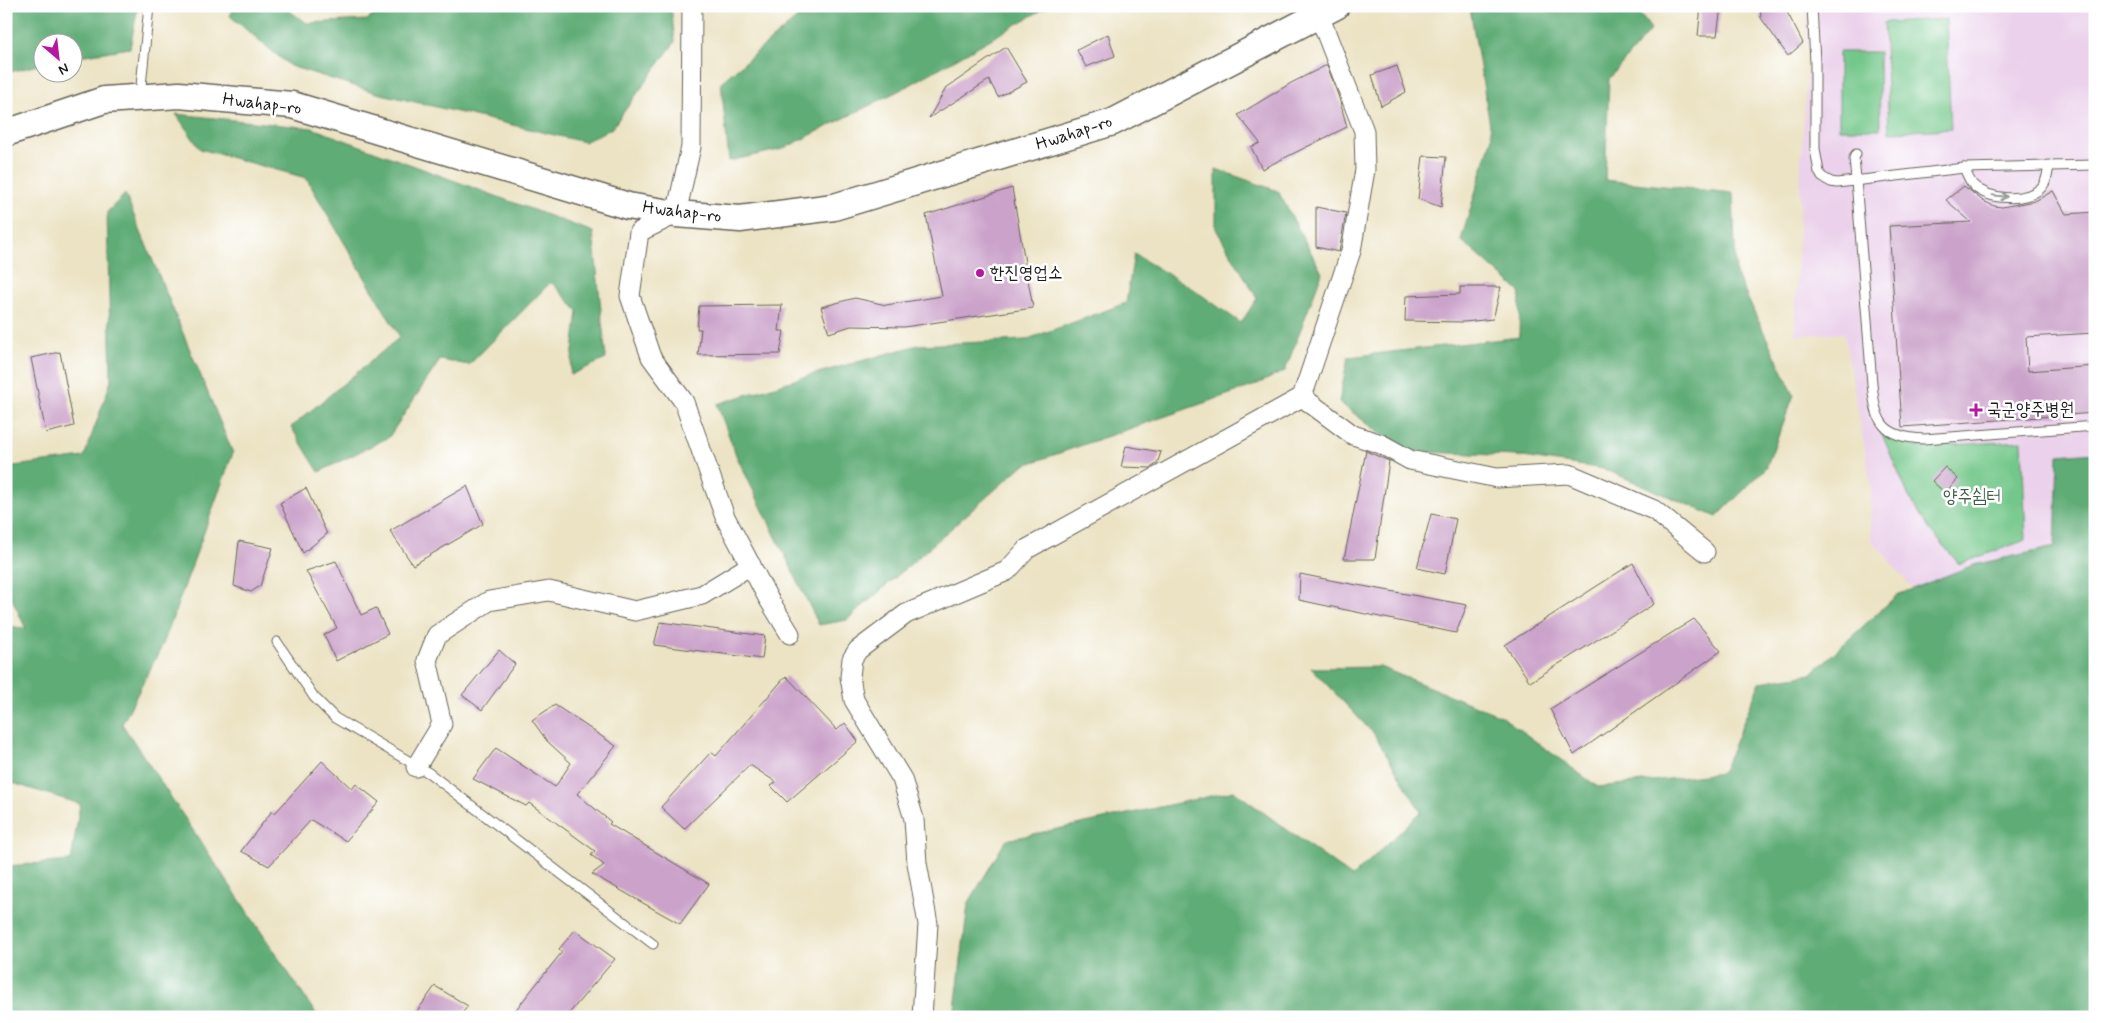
<svg xmlns="http://www.w3.org/2000/svg" width="2101" height="1023" viewBox="0 0 2101 1023" font-family="Mynerve,'Poor Story',sans-serif">
<rect width="100%" height="100%" fill="#fff"/>
<filter id="ink" filterUnits="userSpaceOnUse"><feTurbulence type="fractalNoise" baseFrequency=".02" numOctaves="2"/><feDisplacementMap in="SourceGraphic" scale="10" xChannelSelector="R" yChannelSelector="G"/><feConvolveMatrix kernelMatrix="1 2 1 2 8 2 1 2 1" color-interpolation-filters="sRGB"/></filter>
<filter id="wash" filterUnits="userSpaceOnUse"><feTurbulence type="fractalNoise" baseFrequency=".0096" numOctaves="4" result="noise"/><feDisplacementMap in="SourceGraphic" scale="20" xChannelSelector="R" yChannelSelector="G"/><feGaussianBlur stdDeviation="1.12" result="paint"/><feColorMatrix in="noise" values="0 0 0 0 0 0 0 0 0 0 0 0 0 0 0 0 0 1.4 0 .05"/><feComposite in="paint" operator="in"/></filter>
<g filter="url(#wash)">
<rect width="100%" height="100%" fill="#ece3c4"/>
<polygon fill="#ebd1eb" points="1806,6 2095,6 2095,845 1965,651 1871,539 1871,485 1844,333 1795,335 1801,160 1808,53"/>
<g fill="#73c78a" stroke="#487253">
<polygon points="1946,19 1951,129 1889,132 1884,22"/>
<polygon points="1839,52 1879,52 1880,129 1839,129"/>
<polygon points="1880,430 1899,442 1918,447 2022,441 2026,540 1959,564 1930,530 1909,497"/>
</g>
<g fill="#5eac76" stroke="#3d6449">
<polygon points="6,6 138,6 130,48 73,57 72,42 42,42 42,64 6,73"/>
<polygon points="235,6 282,6 307,23 367,20 387,6 671,6 675,42 612,128 584,142 377,93 290,66 230,16"/>
<polygon points="805,6 1049,6 908,86 783,149 729,161 721,82 802,14"/>
<polygon points="1474,6 1634,6 1651,29 1609,79 1605,180 1733,193 1736,274 1794,395 1766,468 1717,517 1604,469 1516,456 1403,451 1339,402 1348,357 1519,337 1520,292 1461,240 1492,137 1470,8"/>
<polygon points="176,114 312,128 593,232 606,359 570,375 578,311 551,282 469,365 440,360 389,437 319,472 291,427 400,337 306,178 200,149"/>
<polygon points="1216,169 1278,191 1322,273 1285,371 1253,386 1022,466 847,620 819,625 736,455 717,404 807,376 918,345 1025,340 1126,303 1134,254 1193,289 1241,323 1257,298 1216,229"/>
<polygon points="125,194 233,453 164,642 122,724 318,1017 6,1017 6,866 71,861 80,804 6,781 6,625 26,629 6,586 6,467 84,457 111,381 107,212"/>
<polygon points="2095,452 2095,1017 954,1017 968,904 1006,840 1234,791 1352,877 1421,812 1374,734 1311,668 1380,667 1501,716 1598,787 1722,773 1760,682 1811,674 1897,595 1973,565 2055,547 2058,455"/>
</g>
<g id="blocks">
<g fill="#cba2ca">
<polygon points="1701,6 1721,6 1717,36 1698,36"/>
<polygon points="1760,6 1784,6 1803,43 1788,56 1761,18"/>
<polygon points="1108,34 1115,56 1086,67 1077,50"/>
<polygon points="1006,47 1027,82 998,97 989,80 929,118 946,88"/>
<polygon points="1327,65 1339,98 1347,127 1262,169 1251,147 1260,143 1238,115 1291,83"/>
<polygon points="1397,66 1406,92 1381,106 1372,75"/>
<polygon points="1423,156 1446,157 1441,207 1418,199"/>
<polygon points="1964,186 1983,201 1994,206 2002,207 2035,201 2053,191 2066,214 2095,212 2095,333 2026,337 2028,371 2095,366 2095,413 1902,427 1889,226 1971,222 1946,200"/>
<polygon points="1012,188 1033,308 904,327 851,326 829,333 821,307 855,298 886,305 942,296 926,215"/>
<polygon points="1316,207 1346,213 1339,252 1316,247"/>
<polygon points="1460,287 1501,287 1493,319 1464,322 1405,321 1406,296 1460,294"/>
<polygon points="782,305 779,331 784,331 780,354 698,355 701,329 697,329 699,306"/>
<polygon points="60,352 74,426 46,433 31,358"/>
<polygon points="1126,446 1161,452 1157,464 1150,468 1121,467"/>
<polygon points="1366,451 1389,461 1375,559 1344,559"/>
<polygon points="1945,467 1958,479 1945,493 1932,481"/>
<polygon points="467,486 483,524 413,565 390,531"/>
<polygon points="306,488 327,534 303,553 280,503"/>
<polygon points="1431,514 1456,519 1445,574 1417,568"/>
<polygon points="239,541 273,548 260,586 251,592 234,586"/>
<polygon points="336,561 361,615 376,608 388,634 336,661 324,635 337,628 306,571"/>
<polygon points="1633,563 1654,604 1530,682 1505,645"/>
<polygon points="1300,574 1335,581 1467,605 1456,633 1299,600"/>
<polygon points="1694,619 1721,651 1574,755 1550,709"/>
<polygon points="660,622 765,636 762,659 654,645"/>
<polygon points="499,650 515,664 482,710 462,695"/>
<polygon points="786,676 837,730 845,723 858,741 787,802 771,786 776,782 750,765 684,829 661,807 711,752 716,756"/>
<polygon points="555,705 616,746 577,794 611,822 609,824 709,884 680,924 592,874 604,865 591,855 595,851 529,803 526,806 473,779 496,748 555,787 571,763 547,741 532,720"/>
<polygon points="322,761 352,789 356,784 379,802 346,841 311,820 269,866 241,851 272,811 275,813"/>
<polygon points="575,930 615,959 566,1017 510,1017 562,952 559,949"/>
<polygon points="435,986 468,1006 459,1017 413,1017"/>
</g>
</g>
</g>
<g filter="url(#ink)">
<use href="#blocks" fill-opacity="0" stroke="#656257" stroke-width="1"/>
<g fill="none" stroke-linecap="round" stroke-linejoin="round">
<defs>
<g id="service">
<polyline points="1812,6 1815,62 1815,149 1819,172 1822,177 1831,182 1837,183 1964,168 2095,165"/>
<polyline points="140,96 149,6"/>
<path d="M1856 154 1854 158 1856 180 1872 384C1876 423 1882 437 1924 439L2095 426"/>
<path d="M1964 168C1967 174 1969 180 1973 185 1988 200 2026 203 2042 187 2047 181 2048 173 2049 165"/>
<polyline points="277,642 314,697 335,718 429,773 653,944"/>
</g>
<g id="minor">
<polyline points="692,6 691,147 676,214 639,232 630,296 651,357 684,402 725,517 768,598 790,634"/>
<polyline points="1302,397 1353,435 1381,444 1410,460 1497,478 1569,474 1654,510 1705,552"/>
<polyline points="416,767 442,724 427,660 437,635 489,601 549,591 635,611 702,595 751,565"/>
<polyline points="922,1017 928,924 917,863 914,819 902,779 854,700 850,677 852,659 858,650 906,614 1007,571 1027,549 1302,397 1351,251 1365,170 1364,131 1319,15"/>
</g>
<polyline id="secondary" points="6,133 104,100 179,95 292,105 628,206 676,214 740,219 834,207 1113,122 1336,6"/>
</defs>
<use href="#service" stroke="#656257" stroke-width="11"/>
<use href="#minor" stroke="#656257" stroke-width="21"/>
<use href="#secondary" stroke="#656257" stroke-width="29"/>
<use href="#service" stroke="#fff" stroke-width="9"/>
<use href="#minor" stroke="#fff" stroke-width="19"/>
<use href="#secondary" stroke="#fff" stroke-width="26"/>
</g>
<defs><path id="oneway-shaft" d="M-6 0H5M1.5-3L5.5 0L1.5 3" fill="none" stroke-width="1.6" stroke-linecap="round" stroke-linejoin="round" transform="scale(1.25)"/></defs>
<use stroke="#999" href="#oneway-shaft" transform="translate(2000 196) rotate(6)"/>
</g>
<g fill="#b5179e" stroke="#fff" stroke-width="2">
<circle cx="980" cy="273" r="5"/>
<path d="M1973.5 402.5h5v5h5v5h-5v5h-5v-5h-5v-5h5z"/>
</g>
<g text-anchor="middle" dominant-baseline="central" stroke-width="5" stroke-linejoin="round" paint-order="stroke">
<g font-size="18" fill="#1c1c1c" stroke="#fff">
<text transform="translate(262 104) rotate(7)">Hwahap-ro</text>
<text transform="translate(1074 133) rotate(-18)">Hwahap-ro</text>
<text transform="translate(682 212) rotate(7)">Hwahap-ro</text>
</g>
<g font-size="18" fill="#1c1c1c" stroke="#fff" text-anchor="start">
<text x="990" y="273">한진영업소</text>
<text x="1987" y="410">국군양주병원</text>
</g>
<g font-size="18" fill="#3f6048" stroke="#fff">
<text x="1972" y="497">양주쉼터</text>
</g>
</g>
<rect width="2101" height="1023" fill="none" stroke="#fff" stroke-width="25"/>
<g transform="translate(58 58) rotate(152)"><circle r="24" fill="#ffffff" stroke="#a4a4a4"/>
<path d="M0-4L9 19L0 12L-9 19Z" fill="#b5179e"/>
<text y="-8" font-size="14" font-weight="bold" text-anchor="middle" fill="#1c1c1c">N</text>
</g>
</svg>
